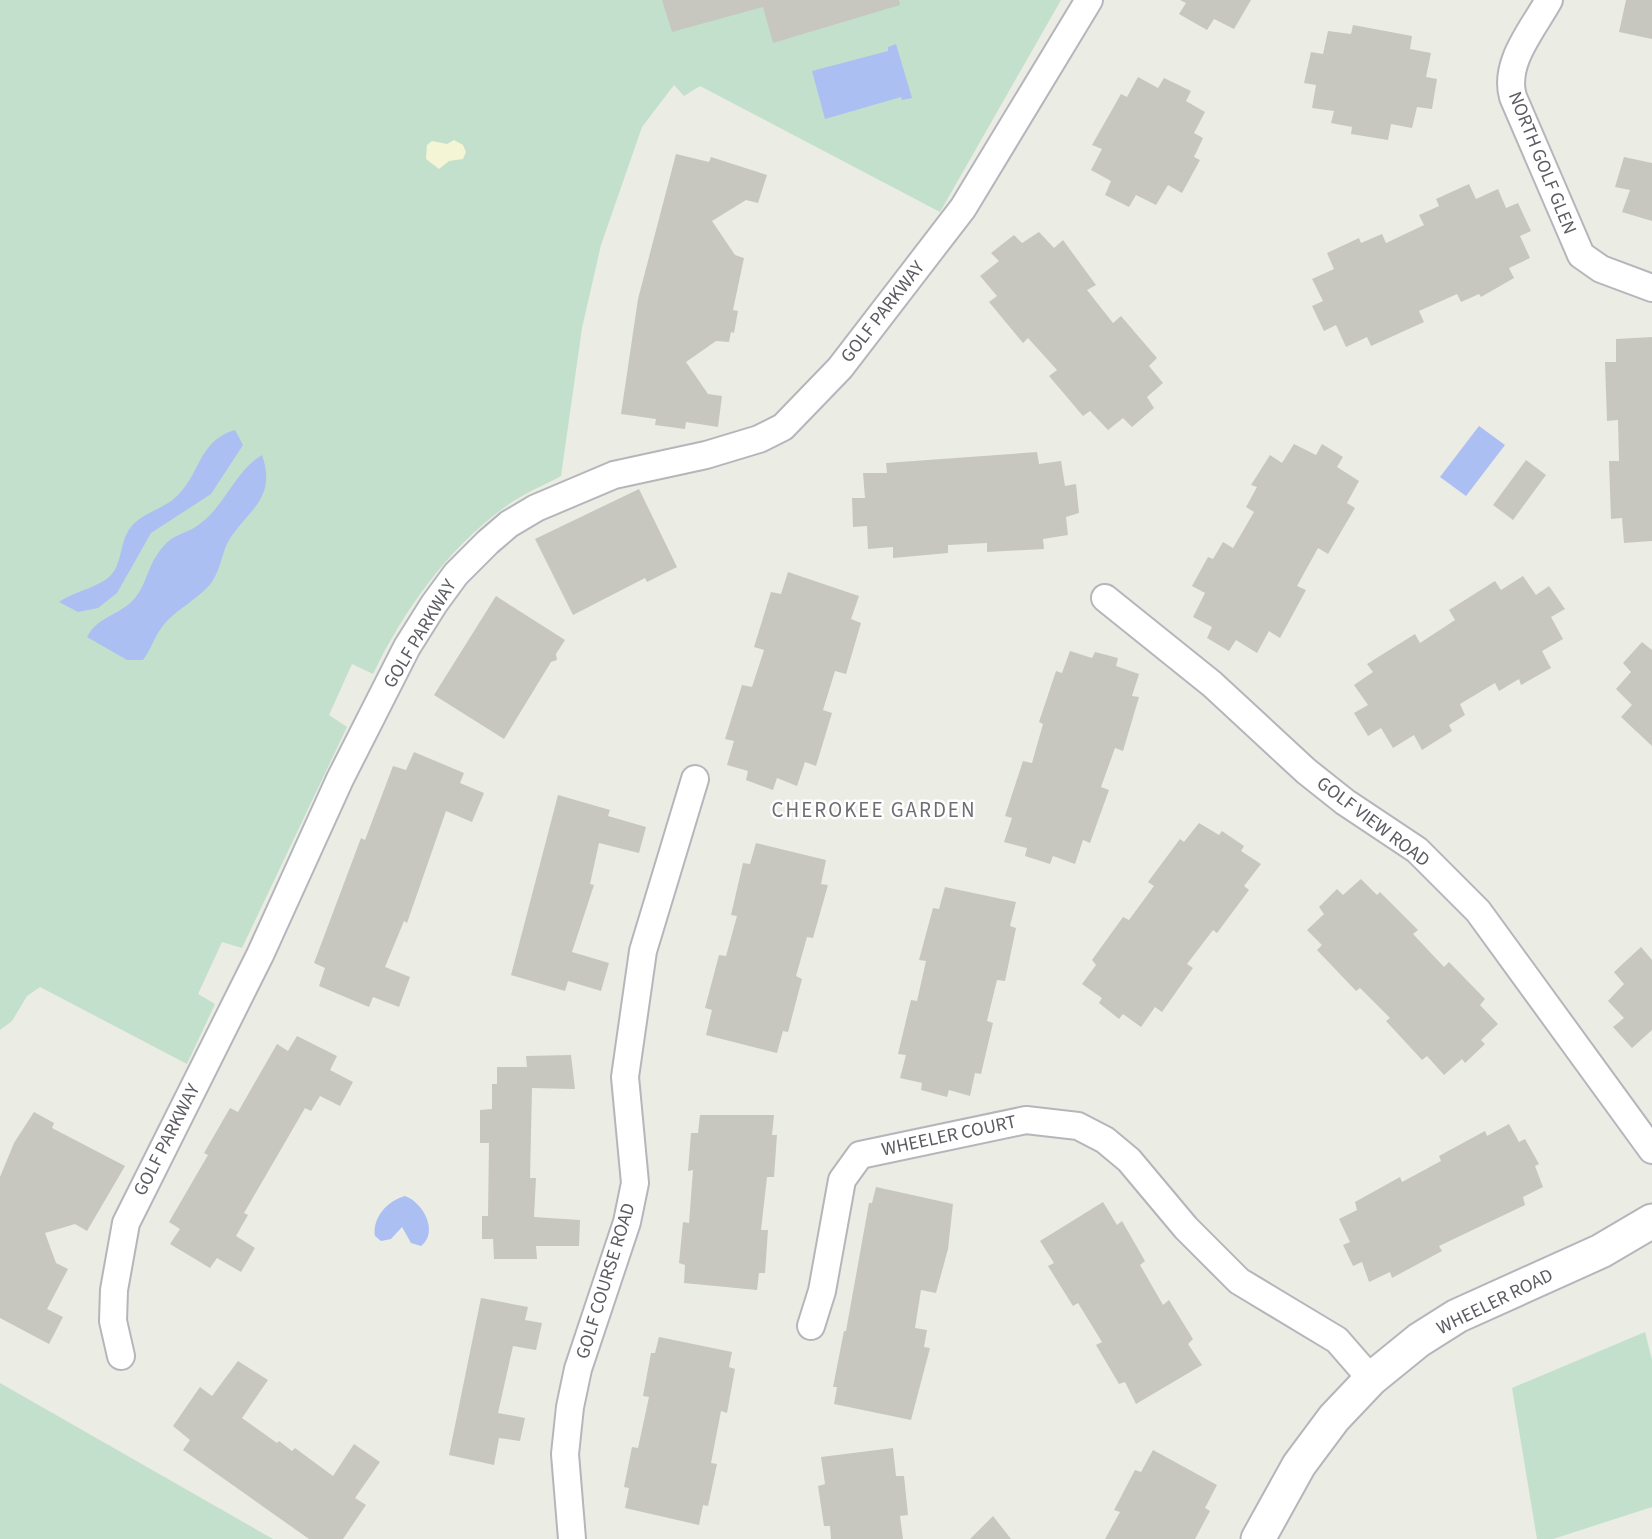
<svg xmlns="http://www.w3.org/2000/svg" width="1652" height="1539" viewBox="0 0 1652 1539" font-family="'Source Sans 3',sans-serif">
<rect width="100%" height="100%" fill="#ebece3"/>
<g fill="#c3e0cc">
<path d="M0 0H1061L940 212 700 86 684 96 674 85 642 127 601 245 582 328 561 476C543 486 522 494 505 507 447 549 404 610 373 674L352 664 329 715 347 727 242 948 222 942 198 994 215 1004 187 1064 40 987 27 996 12 1021 0 1030Z"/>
<polygon points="1645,1332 1652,1360 1652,1507 1553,1539 1537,1539 1512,1388"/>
<polygon points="0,1383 273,1539 0,1539"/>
</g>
<polygon fill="#f3f5d5" points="454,140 463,145 466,152 463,159 449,161 439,169 426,159 427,145 432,141 447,144"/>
<g fill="#acbff3">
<polygon points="896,44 912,98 902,100 901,97 825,119 812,71 888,51 888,47"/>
<polygon points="1479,426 1505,445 1466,496 1440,477"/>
<path d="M235 430 243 445 211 494 151 533 117 593 98 608 78 612 59 602C75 591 100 587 111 575 121 564 120 548 126 535 136 513 162 511 177 496 201 473 198 441 235 430Z"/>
<path d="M262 455C277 498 249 509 229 540 222 552 221 568 213 580 203 597 175 609 162 627 154 637 151 650 143 660H127L87 637C97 618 113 617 129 604 144 592 146 573 155 558 172 530 182 538 201 523 226 504 235 471 262 455Z"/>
<path d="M405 1196C423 1202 439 1232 421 1246L411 1243 402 1227 391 1239 381 1241 375 1236C372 1218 388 1200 405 1196Z"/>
</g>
<g fill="#c7c7c0">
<polygon points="662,0 899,0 900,5 773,43 763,7 672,32"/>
<polygon points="1180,0 1251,0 1234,29 1214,19 1207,30 1179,14 1186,3"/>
<polygon points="1626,0 1652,0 1652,39 1619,32"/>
<polygon points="1353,25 1412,36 1410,49 1431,53 1426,77 1437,79 1432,109 1417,107 1412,128 1391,124 1388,140 1351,134 1352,127 1331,123 1334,111 1312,108 1316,85 1304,83 1311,52 1323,54 1328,31 1351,34"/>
<polygon points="1138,77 1158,88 1164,78 1191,91 1186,101 1205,112 1194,133 1203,138 1194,157 1200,160 1182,193 1168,185 1156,205 1136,195 1129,207 1105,195 1111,181 1091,170 1102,149 1092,145 1121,94 1127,97"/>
<polygon points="676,154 709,162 711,157 767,175 758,203 746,200 712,221 735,255 744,258 733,310 738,311 734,333 731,332 729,342 716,341 686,362 708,394 722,396 718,427 686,422 685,429 655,425 656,419 621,414 638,299"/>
<polygon points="1624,157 1652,163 1652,221 1622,212 1630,190 1615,187"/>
<polygon points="1469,184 1476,199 1498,189 1506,208 1518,203 1531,231 1520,236 1530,258 1509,268 1514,278 1481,297 1479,294 1461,302 1457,294 1419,311 1424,322 1371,346 1367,337 1346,347 1336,325 1324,331 1312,306 1323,301 1312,279 1334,269 1327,253 1359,238 1361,243 1382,234 1386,243 1424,225 1419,215 1439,206 1436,199"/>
<polygon points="1039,232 1054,248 1063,240 1096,285 1087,290 1113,323 1121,316 1157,358 1149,366 1163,383 1147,397 1154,408 1132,427 1123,418 1108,430 1090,411 1083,416 1049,376 1057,370 1028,338 1023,343 989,302 997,296 980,276 999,261 991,253 1014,235 1022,243"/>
<polygon points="1652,337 1652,541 1624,543 1622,518 1611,519 1609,461 1619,461 1618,420 1607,421 1605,362 1616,362 1616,339"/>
<polygon points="1294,444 1316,455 1322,444 1343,457 1337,467 1359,481 1347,503 1355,508 1328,554 1318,548 1297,586 1306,590 1280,638 1269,631 1257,653 1236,640 1229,651 1207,638 1212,627 1193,617 1205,593 1192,586 1208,557 1213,559 1223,542 1233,548 1254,512 1246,507 1257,487 1251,485 1270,455 1282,463"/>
<polygon points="1037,452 1039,464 1061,461 1065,486 1076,484 1079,513 1066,517 1068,535 1043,539 1044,549 987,552 987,543 948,545 948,553 893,558 893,547 868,549 867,526 853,527 852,498 865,498 863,473 887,473 886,463"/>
<polygon points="1526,460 1546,475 1513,520 1493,505"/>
<polygon points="639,489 677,567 647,582 645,578 573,615 535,539"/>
<polygon points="788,572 859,596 851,619 861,623 846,674 835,671 823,710 832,713 816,766 805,762 797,786 777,778 773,790 746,780 748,771 727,765 734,741 725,739 742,685 752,687 764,650 754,647 771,592 781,594"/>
<polygon points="1523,576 1536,595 1549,586 1565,609 1551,617 1563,639 1542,651 1551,668 1521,685 1519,679 1499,691 1495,683 1460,704 1465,715 1449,725 1452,731 1422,750 1414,735 1393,748 1381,728 1368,736 1354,713 1368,705 1354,685 1373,672 1367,664 1415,634 1420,643 1455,620 1449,610 1495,581 1501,590"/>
<polygon points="496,596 565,640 556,654 557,660 551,662 504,739 434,695"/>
<polygon points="1642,642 1652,650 1652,746 1621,717 1632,705 1616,689 1631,672 1623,663"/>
<polygon points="1070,651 1092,658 1095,652 1118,658 1116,666 1139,674 1132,696 1139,697 1123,751 1115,748 1101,787 1109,790 1090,843 1083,840 1075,864 1053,856 1050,864 1025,856 1027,848 1004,842 1012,818 1005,816 1023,761 1032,763 1043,724 1039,722 1056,671 1062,673"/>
<polygon points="414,752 464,773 460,783 484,793 472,822 446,811 407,923 404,921 385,967 410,977 399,1007 373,997 369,1007 319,986 325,968 314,963 361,838 365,840 393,766 406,770"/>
<polygon points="558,795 610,810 608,816 646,827 639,853 599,843 590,884 594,885 572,952 609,963 601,991 568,981 565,991 511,975"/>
<polygon points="1199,823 1219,835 1222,831 1244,846 1241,851 1261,864 1244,886 1249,890 1217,933 1213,930 1187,964 1193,968 1162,1012 1155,1007 1141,1027 1123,1014 1119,1019 1099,1003 1102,998 1082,984 1096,965 1092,960 1123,917 1129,920 1154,886 1148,882 1180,839 1184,842"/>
<polygon points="756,843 826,860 821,884 828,885 813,938 807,937 796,976 802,979 788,1032 783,1031 777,1053 706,1035 712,1010 705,1008 719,955 726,956 737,916 731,915 743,863 750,864"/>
<polygon points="1361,879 1377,895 1380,892 1418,930 1413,934 1444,967 1449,962 1485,999 1480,1005 1498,1024 1481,1040 1485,1044 1465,1063 1462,1059 1444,1075 1427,1056 1422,1060 1386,1021 1390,1018 1360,988 1356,991 1317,950 1322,945 1307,930 1324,914 1319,907 1337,889 1343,895"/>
<polygon points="945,887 1016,902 1010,926 1016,928 1005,981 997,980 987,1021 993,1023 981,1074 975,1073 970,1096 949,1090 947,1097 921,1090 922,1083 900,1078 906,1055 898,1054 911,1000 917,1001 926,961 919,960 933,908 939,909"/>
<polygon points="1641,947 1652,960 1652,1030 1632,1048 1613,1027 1624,1018 1608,1001 1624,984 1614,972"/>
<polygon points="297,1036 337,1056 330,1070 353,1082 340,1106 320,1096 311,1111 305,1108 244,1213 248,1215 236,1236 255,1248 241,1272 217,1258 210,1268 170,1244 180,1229 169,1222 208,1155 204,1153 230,1108 238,1112 277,1044 288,1051"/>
<polygon points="571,1055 575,1089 532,1088 530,1178 536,1178 534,1217 580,1220 579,1246 536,1246 537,1259 494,1259 493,1239 482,1239 482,1216 488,1216 489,1143 480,1143 480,1110 492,1109 492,1084 497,1084 497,1067 527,1067 526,1056"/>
<polygon points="34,1112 54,1123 52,1128 125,1166 87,1231 75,1224 45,1233 56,1263 68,1269 47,1309 63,1317 49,1344 0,1318 0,1177 14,1143"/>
<polygon points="700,1115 774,1115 772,1135 777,1135 774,1177 767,1177 761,1230 768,1230 765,1273 759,1273 757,1290 684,1283 685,1265 679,1263 683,1222 689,1223 693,1170 688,1171 691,1133 698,1133"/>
<polygon points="1509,1124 1519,1142 1525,1139 1539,1164 1535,1166 1543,1187 1523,1197 1525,1205 1439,1246 1442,1251 1392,1278 1390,1272 1369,1282 1362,1262 1353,1266 1343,1245 1350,1242 1339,1219 1357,1210 1355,1202 1400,1177 1402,1182 1441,1161 1439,1156 1485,1131 1487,1136"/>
<polygon points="876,1187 953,1204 948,1249 936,1293 921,1290 915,1328 927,1330 924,1347 930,1348 911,1420 834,1404 837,1387 833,1387 844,1331 846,1331 869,1203 872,1203"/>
<polygon points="1103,1202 1117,1225 1122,1221 1145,1261 1140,1265 1163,1305 1169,1300 1193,1339 1188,1344 1202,1365 1136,1404 1125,1382 1119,1384 1096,1345 1102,1342 1078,1303 1073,1306 1048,1266 1054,1263 1040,1241"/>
<polygon points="481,1298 528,1307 525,1320 542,1323 536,1350 513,1346 498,1413 525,1418 520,1441 499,1438 494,1465 449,1455"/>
<polygon points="659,1337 732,1352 729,1367 735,1369 727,1413 721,1411 711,1463 717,1464 708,1506 703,1505 699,1525 625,1508 629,1488 624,1487 632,1447 638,1448 649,1397 643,1396 651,1353 655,1353"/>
<polygon points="238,1361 268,1380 242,1418 277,1443 279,1441 292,1451 295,1448 333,1476 354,1444 380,1462 355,1498 366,1505 343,1539 309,1539 183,1450 190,1440 173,1426 200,1387 212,1396"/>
<polygon points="893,1448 896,1476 904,1476 908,1515 900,1516 903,1539 831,1539 830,1526 824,1526 818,1486 825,1484 821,1457"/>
<polygon points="1153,1450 1217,1485 1205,1508 1210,1511 1195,1539 1105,1539 1120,1512 1114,1510 1135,1470 1141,1472"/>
<polygon points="993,1516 1011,1539 970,1539"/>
</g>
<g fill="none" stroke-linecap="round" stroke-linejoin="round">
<defs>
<g id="minor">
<path d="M1549 0C1533 29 1503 63 1513 97L1581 255 1601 269 1652 288"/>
<polyline points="1105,598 1212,684 1306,771 1345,802 1417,850 1478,911 1652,1150"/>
<polyline points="811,1326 822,1291 842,1180 860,1155 1026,1120 1078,1126 1105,1140 1129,1160 1186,1228 1239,1281 1337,1340 1371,1379"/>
<polyline points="121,1356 113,1321 114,1290 126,1223 260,955 340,779 407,647 434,604 456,574 488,542 509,524 536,508 614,475 706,455 759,439 783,427 840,368 963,208 1089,0"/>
<polyline points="572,1539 565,1454 570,1407 578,1369 627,1222 635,1183 625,1077 643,951 695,779"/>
</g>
<polyline id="tertiary" points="1258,1539 1299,1465 1334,1418 1371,1379 1419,1340 1457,1316 1601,1251 1652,1221"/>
</defs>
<use href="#minor" stroke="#b5b6bc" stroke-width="30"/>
<use href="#tertiary" stroke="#b5b6bc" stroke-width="37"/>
<use href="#minor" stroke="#fff" stroke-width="26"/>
<use href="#tertiary" stroke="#fff" stroke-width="33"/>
</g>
<g text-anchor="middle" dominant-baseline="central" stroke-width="5" stroke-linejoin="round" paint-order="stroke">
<g font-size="19" fill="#5b5c62" stroke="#fff">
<text transform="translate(1542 163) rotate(68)">NORTH GOLF GLEN</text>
<text transform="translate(883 312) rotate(-52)">GOLF PARKWAY</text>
<text transform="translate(420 634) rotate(-59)">GOLF PARKWAY</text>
<text transform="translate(1373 822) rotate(37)">GOLF VIEW ROAD</text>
<text transform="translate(949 1136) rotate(-12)">WHEELER COURT</text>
<text transform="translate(167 1140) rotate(-63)">GOLF PARKWAY</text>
<text transform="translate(606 1281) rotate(-73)">GOLF COURSE ROAD</text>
<text transform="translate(1495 1302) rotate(-26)">WHEELER ROAD</text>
</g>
<g font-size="21" letter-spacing="2" fill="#6c6e74" stroke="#fff">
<text x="874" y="810">CHEROKEE GARDEN</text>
</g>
</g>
</svg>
